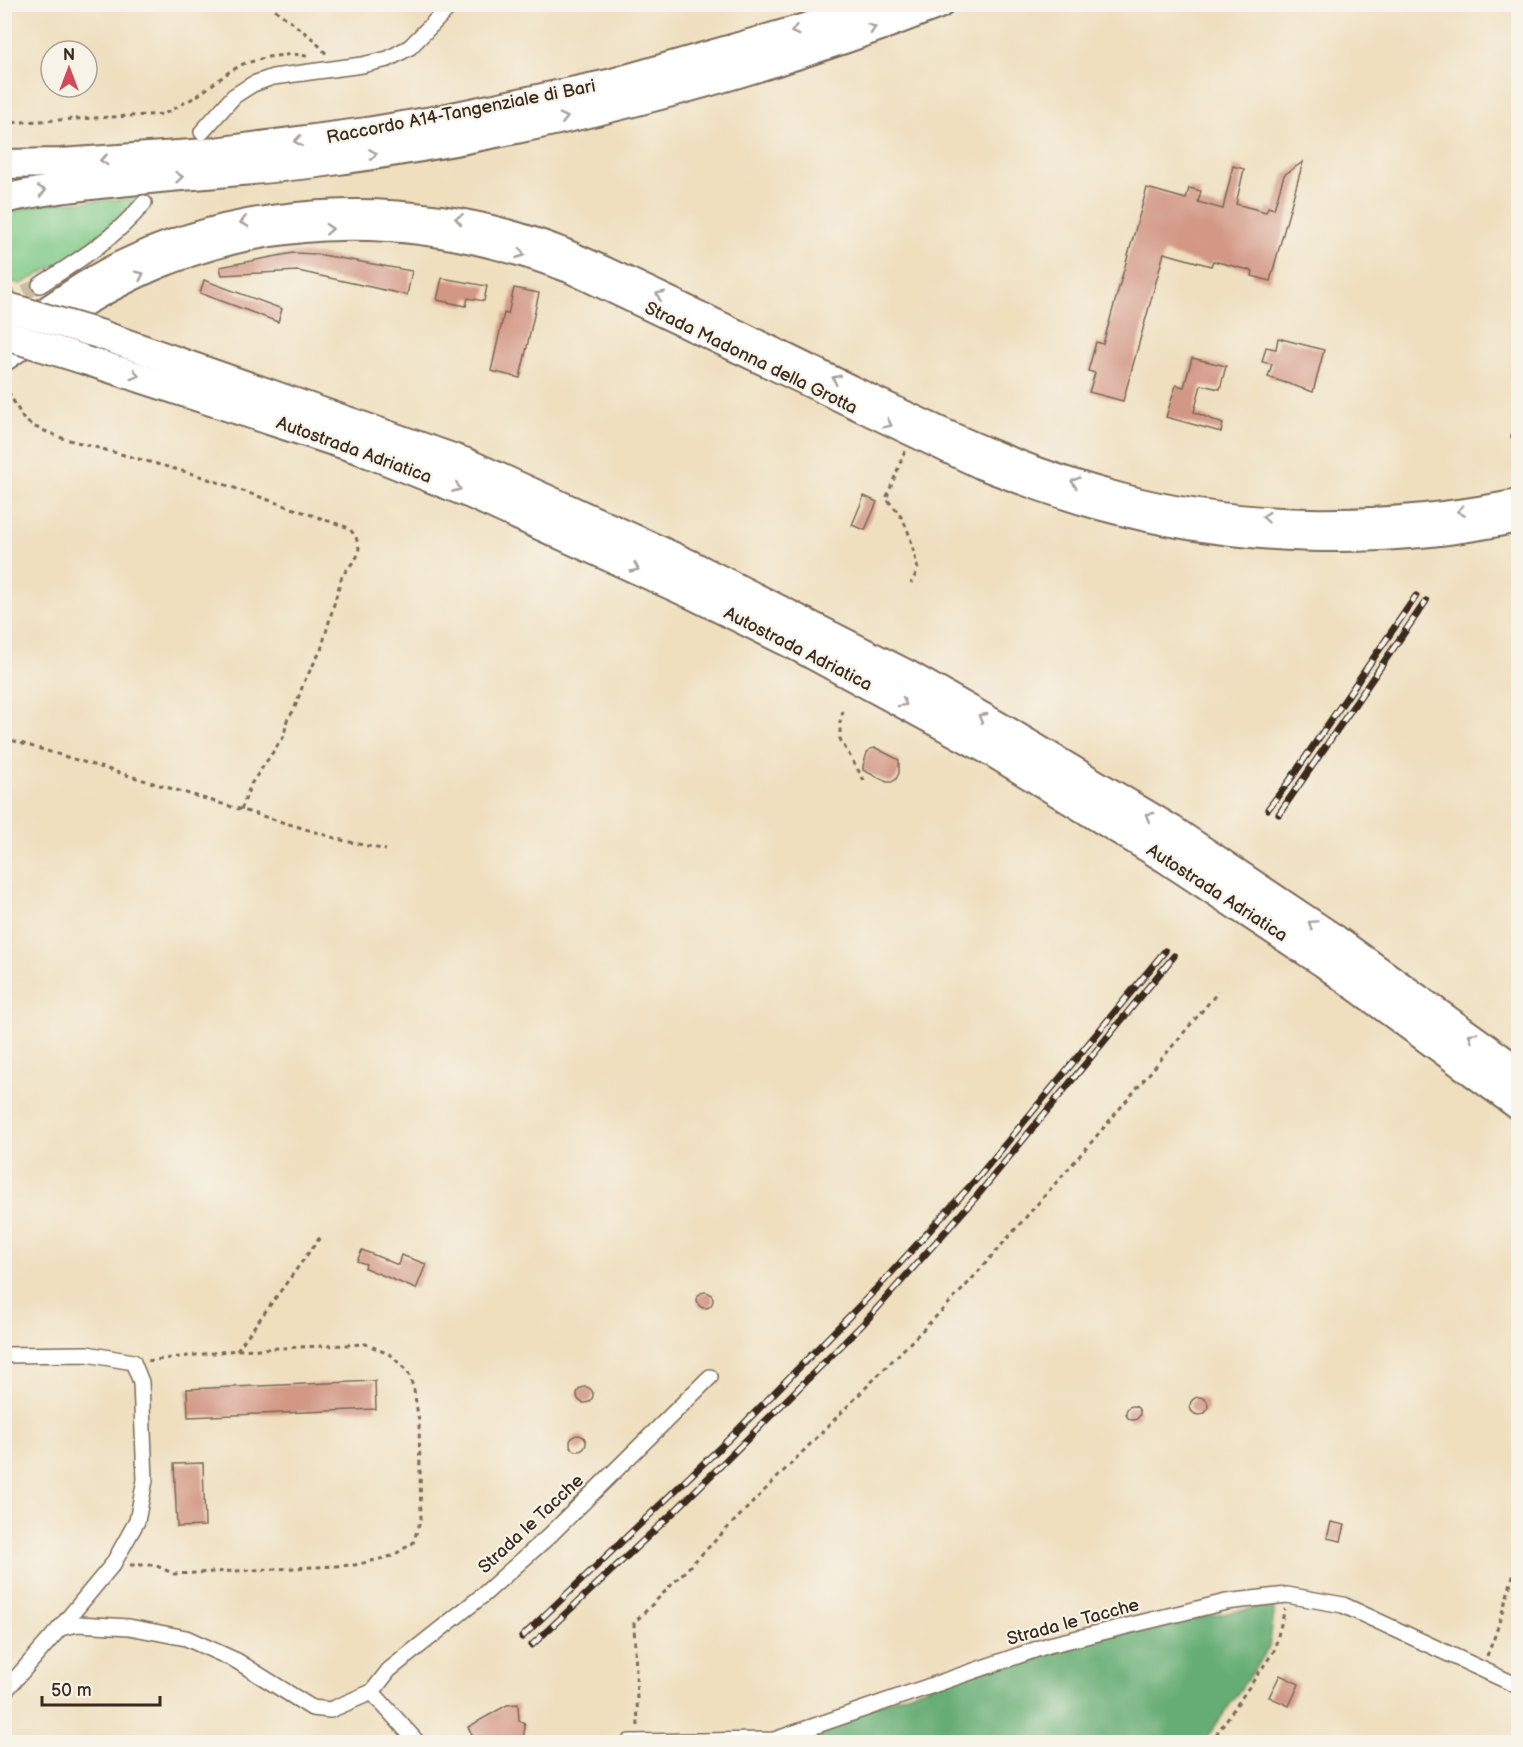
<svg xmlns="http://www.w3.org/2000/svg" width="1523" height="1747" viewBox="0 0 1523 1747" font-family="'Balsamiq Sans',sans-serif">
<rect width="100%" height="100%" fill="#f7f3e8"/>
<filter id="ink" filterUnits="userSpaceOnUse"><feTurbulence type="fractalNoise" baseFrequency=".0167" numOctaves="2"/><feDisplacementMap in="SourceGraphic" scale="12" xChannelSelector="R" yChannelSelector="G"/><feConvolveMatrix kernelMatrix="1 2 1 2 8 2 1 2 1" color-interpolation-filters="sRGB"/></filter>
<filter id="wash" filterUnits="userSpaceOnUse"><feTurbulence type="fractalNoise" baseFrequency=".008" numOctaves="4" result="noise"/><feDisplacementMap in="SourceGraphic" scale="24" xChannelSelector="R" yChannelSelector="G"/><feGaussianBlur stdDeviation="1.35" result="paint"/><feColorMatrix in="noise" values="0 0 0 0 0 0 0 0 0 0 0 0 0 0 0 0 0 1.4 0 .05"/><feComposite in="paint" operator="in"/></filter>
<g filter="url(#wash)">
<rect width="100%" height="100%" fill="#efdfbf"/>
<polygon fill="#7dc987" stroke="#5c7a52" stroke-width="1.5" points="137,199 100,234 64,261 21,284 5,280 4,211 52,203"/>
<polygon fill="#66ad74" stroke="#506c49" stroke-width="1.5" points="1261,1607 1275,1608 1269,1648 1204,1742 712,1742 774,1740 1049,1645"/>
<g id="blocks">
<g fill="#d39785">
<polygon points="1303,162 1270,281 1252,276 1253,271 1213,261 1211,266 1164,253 1123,401 1089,392 1095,373 1088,371 1096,342 1103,344 1147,188 1186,199 1189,188 1201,191 1198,202 1223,209 1233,166 1244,169 1236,204 1266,212 1268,207 1274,209 1284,175"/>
<polygon points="293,253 317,254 412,271 407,295 298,271 222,275 220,267"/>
<polygon points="442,278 487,286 484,301 468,298 466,306 437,300"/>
<polygon points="204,280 282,309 278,322 200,293"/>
<polygon points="514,288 539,293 520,378 491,371 504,313 508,314"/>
<polygon points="1278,338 1324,350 1313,392 1268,377 1272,364 1262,362 1266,347 1276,349"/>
<polygon points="1192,358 1226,366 1220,389 1201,385 1194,412 1223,424 1221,432 1166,417 1176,385 1184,387"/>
<polygon points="864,496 877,502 865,530 852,525"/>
<polygon points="876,748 899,760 899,773 896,779 892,782 887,782 863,770 863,766 867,753 870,749"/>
<polygon points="362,1250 398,1265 401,1255 426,1264 416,1289 365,1268 366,1264 357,1261"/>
<circle cx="705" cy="1300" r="8"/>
<polygon points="375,1381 376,1409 188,1417 187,1389"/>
<circle cx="585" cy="1395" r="8"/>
<circle cx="1199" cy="1406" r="9"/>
<circle cx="1133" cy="1413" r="7"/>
<circle cx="578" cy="1443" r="8"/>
<polygon points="203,1463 205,1526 177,1527 174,1464"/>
<polygon points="1331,1522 1345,1525 1341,1541 1327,1538"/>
<polygon points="1280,1675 1299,1684 1289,1706 1269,1697"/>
<polygon points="518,1704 519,1721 524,1723 525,1727 523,1739 508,1739 508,1743 477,1743 468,1727 507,1705"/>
</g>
</g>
</g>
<g filter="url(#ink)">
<use href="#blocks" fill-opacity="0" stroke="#7a6956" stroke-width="1.5"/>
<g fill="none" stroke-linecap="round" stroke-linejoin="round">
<polyline stroke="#cbbb9f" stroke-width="15" stroke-dasharray="15 8" stroke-linecap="butt" points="4,302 40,285"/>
<defs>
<g id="street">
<polyline points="202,132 234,96 253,84 273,77 362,65 388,59 410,47 452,4"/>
<path d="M40 285C78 261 115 238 144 203"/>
<polyline points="4,1355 87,1354 133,1362 141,1382 145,1480 137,1521 113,1564 60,1628"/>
<polyline points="4,1692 60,1628 78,1624 129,1627 186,1638 237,1661 312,1708 330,1710 372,1692"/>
<polyline points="417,1742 372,1692 389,1670 482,1596 549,1536 710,1377"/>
<polyline points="629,1742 774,1740 1049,1645 1226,1602 1287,1595 1343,1605 1518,1686"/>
</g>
<g id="secondary">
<path d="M27 321C57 301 87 279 120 263 255 197 426 195 564 250 663 293 760 343 858 390 945 432 1026 470 1121 495 1248 529 1390 526 1518 501"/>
<path d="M4 360C33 341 61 317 91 301 116 287 142 273 169 263 300 211 440 222 569 271L982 468C1021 483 1061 498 1102 509 1236 546 1383 550 1518 521"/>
</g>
<g id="highway">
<polyline points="4,164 61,163 207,153 367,132 438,120 609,84 809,27 870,4"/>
<path d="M4 199C42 190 80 186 119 182 187 175 256 171 325 162 534 133 742 81 939 4"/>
<polyline points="99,334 467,463 687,563 908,675 1010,733 1172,830 1336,940 1518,1071"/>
<polyline points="79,358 358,449 473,495 693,595 802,649 994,753 1165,858 1324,963 1518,1105"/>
</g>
</defs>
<use href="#street" stroke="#7a6956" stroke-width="18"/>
<use href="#secondary" stroke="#7a6956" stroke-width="26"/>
<use href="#highway" stroke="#7a6956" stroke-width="32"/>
<g stroke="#7a6956" stroke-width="3" stroke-dasharray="4.5 4.5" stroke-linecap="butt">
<polyline points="268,4 314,40 328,56"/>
<polyline points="4,123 164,114 197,96 229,72 243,64 268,57 293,54 307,56"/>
<polyline points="4,384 24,420 35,427 62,438 197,475 349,528 356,537 359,548 357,557 342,576 321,650 304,682 294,710 287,720 284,736 251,784 241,810"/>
<path d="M905 451 886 499C909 520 911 541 918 570L911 583"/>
<polyline points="843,711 840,722 840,739 865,782"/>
<polyline points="4,738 345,841 386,850"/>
<polyline points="237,1350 321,1236"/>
<polyline points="130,1565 155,1565 174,1574 355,1565 392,1556 413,1543 421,1519 419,1422 414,1390 408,1372 391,1355 366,1344 237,1350 147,1361"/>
<polyline points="1487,1656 1496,1633 1518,1559"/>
<polyline points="638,1726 634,1623 963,1289 1089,1145 1218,992"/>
<polyline points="1211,1742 1274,1651 1285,1609"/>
</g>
<use href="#street" stroke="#fff" stroke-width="15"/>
<use href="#secondary" stroke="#fff" stroke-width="22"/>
<use href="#highway" stroke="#fff" stroke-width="28"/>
<defs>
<g id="rail">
<polyline points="1514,436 1518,428"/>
<polyline points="1268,809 1290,780 1416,596"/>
<polyline points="1279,814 1426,601"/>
<polyline points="522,1637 730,1438 881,1284 980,1175 1165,951"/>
<polyline points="532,1645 674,1512 864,1323 977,1196 1174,956"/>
</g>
</defs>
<use href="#rail" stroke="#3b2a1e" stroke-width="7"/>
<use href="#rail" stroke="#f7f3e8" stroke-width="4.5" stroke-dasharray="14" stroke-linecap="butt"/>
<defs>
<g id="highway-bridge">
<polyline points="4,306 99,334"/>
<polyline points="4,335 79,358"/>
</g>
</defs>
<use href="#highway-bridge" stroke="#7a6956" stroke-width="32" stroke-linecap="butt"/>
<use href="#highway-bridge" stroke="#fff" stroke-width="28"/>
</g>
<defs><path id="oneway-chevron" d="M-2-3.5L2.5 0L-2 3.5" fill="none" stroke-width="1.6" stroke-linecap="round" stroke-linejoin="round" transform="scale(1.5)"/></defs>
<g stroke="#a79f9a">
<use href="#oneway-chevron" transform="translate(872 28) rotate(-19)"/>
<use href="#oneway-chevron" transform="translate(795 31) rotate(164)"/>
<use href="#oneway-chevron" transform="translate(564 118) rotate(-13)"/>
<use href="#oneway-chevron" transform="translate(298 141) rotate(172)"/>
<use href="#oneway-chevron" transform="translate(373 154) rotate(-8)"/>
<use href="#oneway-chevron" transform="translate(104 160) rotate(177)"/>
<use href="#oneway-chevron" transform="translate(179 177) rotate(-5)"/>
<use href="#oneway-chevron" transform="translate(42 191) rotate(-9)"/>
<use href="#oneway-chevron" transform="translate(459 219) rotate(-171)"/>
<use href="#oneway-chevron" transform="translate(244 222) rotate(167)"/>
<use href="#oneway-chevron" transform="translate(329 229) rotate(-3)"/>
<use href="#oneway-chevron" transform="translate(521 254) rotate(19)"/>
<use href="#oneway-chevron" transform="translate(140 275) rotate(-26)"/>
<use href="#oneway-chevron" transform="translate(660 295) rotate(-154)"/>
<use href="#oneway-chevron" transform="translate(135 375) rotate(18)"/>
<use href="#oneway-chevron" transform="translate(836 379) rotate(-154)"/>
<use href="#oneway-chevron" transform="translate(888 424) rotate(26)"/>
<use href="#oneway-chevron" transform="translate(1075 482) rotate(-163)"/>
<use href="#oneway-chevron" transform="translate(457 488) rotate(22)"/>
<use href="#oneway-chevron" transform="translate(1461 511) rotate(172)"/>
<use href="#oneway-chevron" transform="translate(1266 517) rotate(-175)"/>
<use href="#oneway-chevron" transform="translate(635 568) rotate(25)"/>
<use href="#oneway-chevron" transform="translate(903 703) rotate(29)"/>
<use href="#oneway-chevron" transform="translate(982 717) rotate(-150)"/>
<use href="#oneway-chevron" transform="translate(1149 816) rotate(-149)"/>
<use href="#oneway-chevron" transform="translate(1312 924) rotate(-146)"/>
<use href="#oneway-chevron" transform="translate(1472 1036) rotate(-145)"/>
</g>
</g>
<g text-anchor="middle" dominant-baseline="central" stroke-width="4.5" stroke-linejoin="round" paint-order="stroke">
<g font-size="18" fill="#3b2a1e" stroke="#f7f3e8">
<text transform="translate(461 112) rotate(-11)">Raccordo A14-Tangenziale di Bari</text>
<text transform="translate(751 358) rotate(26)">Strada Madonna della Grotta</text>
<text transform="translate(354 450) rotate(20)">Autostrada Adriatica</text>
<text transform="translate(798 649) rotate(27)">Autostrada Adriatica</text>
<text transform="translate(1217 893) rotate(33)">Autostrada Adriatica</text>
<text transform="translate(531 1524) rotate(-43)">Strada le Tacche</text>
<text transform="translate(1073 1622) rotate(-15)">Strada le Tacche</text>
</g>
</g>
<rect width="1523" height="1747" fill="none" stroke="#f7f3e8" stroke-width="24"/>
<g transform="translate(69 69)"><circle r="28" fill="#f7f3e8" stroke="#aca397" stroke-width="1.5"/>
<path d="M0-4.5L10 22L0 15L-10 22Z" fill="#d1495b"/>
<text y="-9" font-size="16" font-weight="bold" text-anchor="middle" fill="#3b2a1e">N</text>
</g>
<path d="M42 1696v9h118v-9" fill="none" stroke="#3b2a1e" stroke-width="3"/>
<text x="51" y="1696" font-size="18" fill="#3b2a1e" stroke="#f7f3e8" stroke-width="4.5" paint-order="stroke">50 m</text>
</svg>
